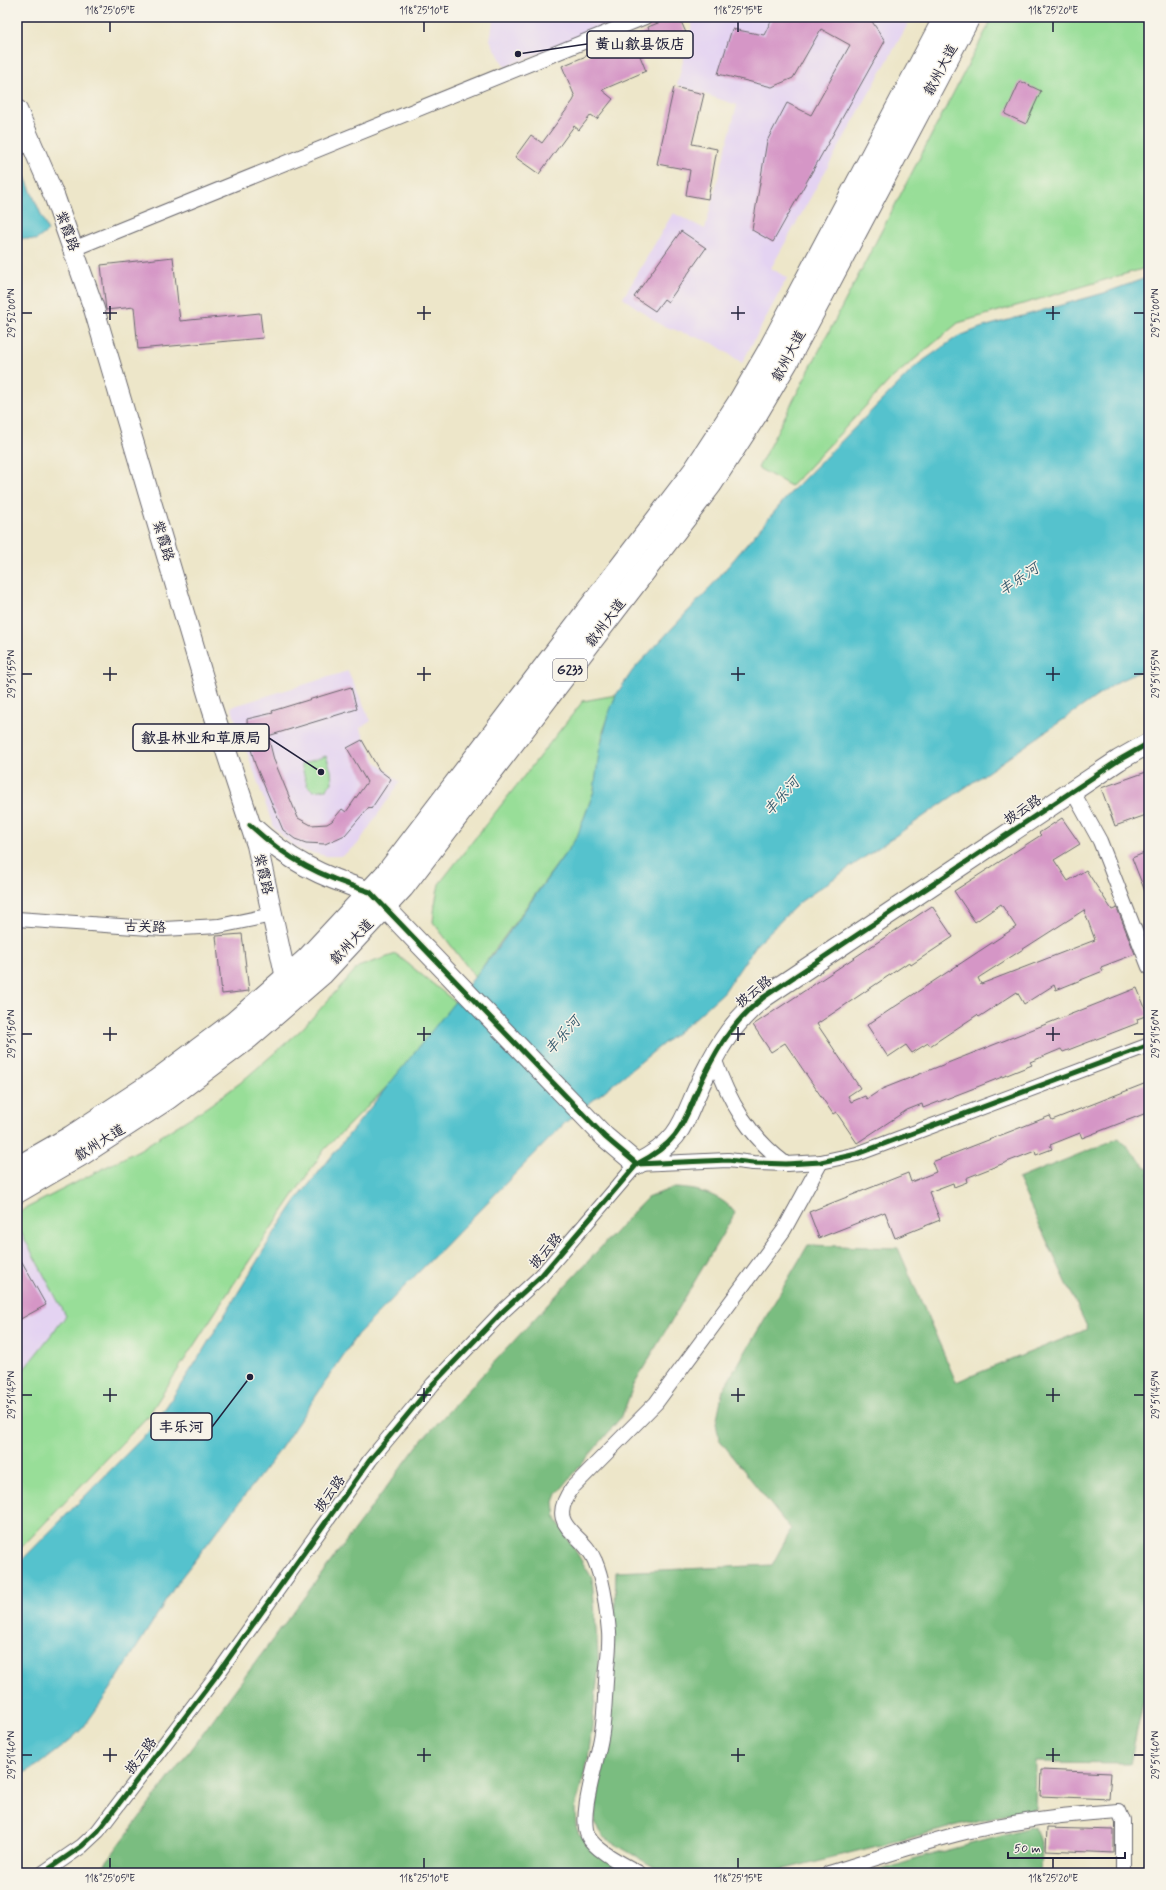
<svg xmlns="http://www.w3.org/2000/svg" width="1166" height="1890" viewBox="0 0 1166 1890" font-family="Mynerve,'LXGW WenKai TC',sans-serif">
<rect width="100%" height="100%" fill="#f7f3e8"/>
<filter id="ink" filterUnits="userSpaceOnUse"><feTurbulence type="fractalNoise" baseFrequency=".025" numOctaves="2"/><feDisplacementMap in="SourceGraphic" scale="8" xChannelSelector="R" yChannelSelector="G"/><feConvolveMatrix kernelMatrix="1 2 1 2 8 2 1 2 1" color-interpolation-filters="sRGB"/></filter>
<filter id="wash" filterUnits="userSpaceOnUse"><feTurbulence type="fractalNoise" baseFrequency=".012" numOctaves="4" result="noise"/><feDisplacementMap in="SourceGraphic" scale="16" xChannelSelector="R" yChannelSelector="G"/><feGaussianBlur stdDeviation="0.9" result="paint"/><feColorMatrix in="noise" values="0 0 0 0 0 0 0 0 0 0 0 0 0 0 0 0 0 1.4 0 .05"/><feComposite in="paint" operator="in"/></filter>
<g filter="url(#wash)">
<rect width="100%" height="100%" fill="#ede6c9"/>
<g fill="#e4d3f2">
<polygon points="494,17 632,17 505,67 490,40"/>
<polygon points="694,17 904,17 908,24 771,268 787,278 742,363 713,343 661,325 623,298 673,213 705,229 737,105 677,85"/>
<polygon points="348,671 371,721 360,728 376,762 400,782 357,845 342,856 327,856 303,851 292,845 274,828 231,707"/>
<polygon points="17,1225 66,1316 17,1378"/>
</g>
<g fill="#98de98" stroke="#5d806a">
<polygon points="993,17 1149,17 1149,267 958,323 890,380 791,486 758,468"/>
<polygon points="616,695 603,732 594,791 577,837 475,977 433,922 435,904 439,884 583,701"/>
<polygon points="326,756 331,770 332,783 326,789 313,791 307,785 301,764"/>
<polygon points="396,954 464,1009 324,1150 233,1285 148,1416 17,1552 17,1378 66,1316 17,1225 17,1213 139,1150 207,1107 240,1083 302,1029 358,967"/>
</g>
<g fill="#7abd80" stroke="#4e705e">
<polygon points="1119,1138 1149,1170 1149,1674 1130,1763 1036,1762 1035,1809 989,1818 769,1873 664,1873 603,1837 594,1823 613,1684 616,1572 772,1565 791,1530 719,1439 716,1423 723,1390 808,1245 898,1248 956,1382 1088,1329 1018,1179"/>
<path d="M672 1188C694 1188 722 1194 735 1213L634 1384 622 1416 557 1494 554 1502 556 1519 592 1578 599 1666 588 1760 575 1809 576 1826 579 1834 641 1873H98L421 1441 641 1204 647 1198Z"/>
<polygon points="1035,1827 1042,1849 1041,1873 872,1873 923,1857"/>
</g>
<g fill="#55c2cd" stroke="#3c7284">
<polygon points="17,158 48,231 36,240 17,238"/>
<polygon points="1149,277 1149,667 1119,681 800,902 757,944 724,992 694,1019 566,1122 357,1335 277,1454 177,1583 110,1690 83,1728 69,1741 38,1765 17,1777 17,1565 152,1428 196,1362 273,1235 295,1202 497,949 577,837 594,791 599,752 609,713 616,695 633,670 707,591 792,491 917,365 957,337 980,328 1104,293"/>
</g>
<g id="blocks">
<g fill="#d596c6" fill-rule="evenodd">
<polygon points="673,17 679,17 688,37 640,56 646,71 602,90 613,99 597,119 591,115 579,130 574,126 539,174 515,157 531,135 542,143 573,101 575,97 562,66 649,30 648,27"/>
<polygon points="773,17 869,17 885,41 773,242 752,230 767,141 787,103 811,115 850,45 821,29 793,78 772,87 718,74 732,29 764,35"/>
<polygon points="1020,81 1041,91 1026,124 1005,114"/>
<polygon points="674,87 704,94 692,144 717,149 708,199 686,195 690,170 657,164"/>
<polygon points="681,231 706,248 668,302 664,299 655,311 634,297"/>
<polygon points="173,257 180,321 260,313 263,338 138,349 134,307 106,310 101,265"/>
<polygon points="351,687 357,709 268,736 274,760 298,818 311,825 327,824 332,821 342,809 346,812 367,782 347,748 362,740 379,770 391,779 371,809 369,807 345,835 325,844 306,843 295,839 283,830 255,764 248,738 247,719 273,713 272,711"/>
<polygon points="1149,771 1149,814 1115,826 1101,788"/>
<path d="M1062 818 1080 844 1054 860 1068 881 1086 870 1112 910 1117 908 1135 954 1101 967 1103 971 1056 990 1054 985 1024 1004 1017 992 979 1017 977 1015 930 1046 928 1043 912 1053 906 1045 888 1057 867 1025 1016 927 1001 904 975 922 954 891 1041 835 1039 833ZM1084 910 1095 940 981 984 978 978Z"/>
<polygon points="1149,851 1149,899 1148,899 1132,858"/>
<polygon points="932,906 953,937 911,965 909,962 817,1024 860,1088 848,1096 851,1102 865,1096 867,1099 882,1089 1137,988 1148,1015 1137,1019 1138,1023 1063,1052 1061,1049 1030,1062 1032,1065 982,1085 923,1108 922,1104 907,1110 857,1143 836,1112 833,1114 785,1043 771,1052 753,1025"/>
<polygon points="242,934 249,991 222,994 216,936"/>
<polygon points="1149,1082 1149,1112 1082,1138 1080,1133 1050,1145 1052,1149 1036,1155 1035,1151 966,1178 967,1182 954,1187 953,1183 929,1192 940,1220 895,1238 885,1212 819,1238 809,1212 908,1173 911,1182 936,1172 932,1162 1050,1116 1052,1120"/>
<polygon points="17,1253 46,1305 17,1321"/>
<polygon points="1041,1770 1111,1773 1109,1799 1040,1796"/>
<polygon points="1047,1828 1114,1830 1114,1853 1046,1850"/>
</g>
</g>
</g>
<g filter="url(#ink)">
<use href="#blocks" fill-opacity="0" stroke="#69676d" stroke-width="1"/>
<g fill="none" stroke-linecap="round" stroke-linejoin="round">
<defs>
<g id="street">
<polyline points="73,249 645,17"/>
<polyline points="1073,792 1100,841 1149,967"/>
<polyline points="17,919 164,929 219,926 272,915"/>
<path d="M714 1058C729 1102 749 1136 786 1164"/>
<polyline points="43,1873 82,1846 98,1831 214,1679 370,1460 433,1384 503,1311 541,1276 637,1164 728,1160 753,1163 786,1164 821,1162 857,1154 1149,1045"/>
<path d="M639 1873C625 1865 595 1851 588 1836 578 1814 599 1758 602 1732 605 1711 605 1690 607 1668 608 1657 610 1644 609 1632 607 1609 604 1582 595 1561 583 1531 543 1528 573 1487L656 1403 784 1230 821 1162"/>
<path d="M829 1873C875 1859 920 1843 966 1832 1017 1821 1067 1814 1119 1811L1123 1821V1873"/>
</g>
<g id="secondary">
<polyline points="17,110 55,198 94,309 212,708 257,845 286,978"/>
<path d="M250 825C289 861 320 876 370 892L605 1137 637 1164C686 1139 683 1118 705 1074 720 1043 737 1018 764 997L1119 760 1149 743"/>
</g>
<g id="highway">
<polyline points="17,1168 71,1137 156,1081 235,1022 307,959 387,873 694,471 739,402 768,352 945,17"/>
<polyline points="17,1192 82,1154 168,1098 248,1038 322,974 403,887 711,484 757,413 787,362 969,17"/>
</g>
</defs>
<use href="#street" stroke="#69676d" stroke-width="16"/>
<use href="#secondary" stroke="#69676d" stroke-width="22"/>
<use href="#highway" stroke="#69676d" stroke-width="24"/>
<use href="#street" stroke="#fff" stroke-width="14"/>
<use href="#secondary" stroke="#fff" stroke-width="20"/>
<use href="#highway" stroke="#fff" stroke-width="22"/>
<defs>
<g id="cycleway">
<path d="M250 825C289 861 320 876 370 892L605 1137 637 1164 728 1160 753 1163 786 1164 821 1162 857 1154 1149 1045"/>
<path d="M43 1873 82 1846 98 1831 214 1679 370 1460 433 1384 503 1311 541 1276 637 1164C686 1139 683 1118 705 1074 720 1043 737 1018 764 997L1119 760 1149 743"/>
</g>
</defs>
<use href="#cycleway" stroke="#f7f3e8" stroke-width="8"/>
<use href="#cycleway" stroke="#1b5e20" stroke-width="5"/>
</g>
</g>
<path fill="none" stroke="#22223b" stroke-width="1.5" d="M110 22V32M424 22V32M738 22V32M1053 22V32M110 306V320M424 306V320M738 306V320M1053 306V320M22 313H32M103 313H117M417 313H431M731 313H745M1046 313H1060M1134 313H1144M110 667V681M424 667V681M738 667V681M1053 667V681M22 674H32M103 674H117M417 674H431M731 674H745M1046 674H1060M1134 674H1144M110 1027V1041M424 1027V1041M738 1027V1041M1053 1027V1041M22 1034H32M103 1034H117M417 1034H431M731 1034H745M1046 1034H1060M1134 1034H1144M110 1388V1402M424 1388V1402M738 1388V1402M1053 1388V1402M22 1395H32M103 1395H117M417 1395H431M731 1395H745M1046 1395H1060M1134 1395H1144M110 1748V1762M424 1748V1762M738 1748V1762M1053 1748V1762M22 1755H32M103 1755H117M417 1755H431M731 1755H745M1046 1755H1060M1134 1755H1144M110 1858V1868M424 1858V1868M738 1858V1868M1053 1858V1868"/>
<g text-anchor="middle" dominant-baseline="central" stroke-width="3" stroke-linejoin="round" paint-order="stroke">
<rect fill="#f7f3e8" stroke="#62616f" stroke-width="1" x="553" y="659" width="34" height="22" rx="3"/>
<g font-size="13" font-weight="bold" fill="#22223b">
<text x="570" y="670">G233</text>
</g>
<g font-size="14" fill="#22223b" stroke="#f7f3e8">
<text transform="translate(941 70) rotate(-62)">歙州大道</text>
<text transform="translate(67 231) rotate(70)">紫霞路</text>
<text transform="translate(789 356) rotate(-62)">歙州大道</text>
<text transform="translate(163 541) rotate(73)">紫霞路</text>
<text transform="translate(606 623) rotate(-53)">歙州大道</text>
<text transform="translate(1023 810) rotate(-34)">披云路</text>
<text transform="translate(263 874) rotate(77)">紫霞路</text>
<text transform="translate(145 927) rotate(3)">古关路</text>
<text transform="translate(352 942) rotate(-47)">歙州大道</text>
<text transform="translate(754 992) rotate(-39)">披云路</text>
<text transform="translate(100 1143) rotate(-32)">歙州大道</text>
<text transform="translate(546 1251) rotate(-49)">披云路</text>
<text transform="translate(330 1494) rotate(-54)">披云路</text>
<text transform="translate(141 1756) rotate(-53)">披云路</text>
</g>
<g font-size="15" font-style="italic" fill="#345a6e" stroke="#f7f3e8">
<text transform="translate(1019 580) rotate(-34)">丰乐河</text>
<text transform="translate(782 797) rotate(-48)">丰乐河</text>
<text transform="translate(563 1036) rotate(-48)">丰乐河</text>
</g>
</g>
<path fill="none" stroke="#22223b" stroke-width="1.5" d="M518 54L587 44M321 772L269 738M250 1377L212 1427"/>
<g fill="#22223b" stroke="#f7f3e8" stroke-width="1.5">
<circle cx="518" cy="54" r="4"/>
<circle cx="321" cy="772" r="4"/>
<circle cx="250" cy="1377" r="4"/>
</g>
<g fill="#f7f3e8" stroke="#22223b" stroke-width="1.5">
<rect x="587" y="31" width="106" height="27" rx="4"/>
<rect x="133" y="724" width="136" height="27" rx="4"/>
<rect x="151" y="1413" width="61" height="27" rx="4"/>
</g>
<g font-size="15" text-anchor="middle" font-weight="bold" fill="#22223b">
<text x="640" y="49">黄山歙县饭店</text>
<text x="201" y="743">歙县林业和草原局</text>
<text x="181" y="1432">丰乐河</text>
</g>
<rect width="1166" height="1890" fill="none" stroke="#f7f3e8" stroke-width="44"/>
<path d="M1008 1852v6h117v-6" fill="none" stroke="#22223b" stroke-width="2"/>
<text x="1014" y="1852" font-size="12" fill="#22223b" stroke="#f7f3e8" stroke-width="3" paint-order="stroke">50 m</text>
<rect x="22" y="22" width="1122" height="1846" fill="none" stroke="#22223b" stroke-width="1.5"/>
<g font-size="10" text-anchor="middle" fill="#22223b">
<text x="110" y="14">118°25'05"E</text>
<text x="424" y="14">118°25'10"E</text>
<text x="738" y="14">118°25'15"E</text>
<text x="1053" y="14">118°25'20"E</text>
<text transform="translate(11 313) rotate(-90)" y="4">29°52'00"N</text>
<text transform="translate(1155 313) rotate(-90)" y="4">29°52'00"N</text>
<text transform="translate(11 674) rotate(-90)" y="4">29°51'55"N</text>
<text transform="translate(1155 674) rotate(-90)" y="4">29°51'55"N</text>
<text transform="translate(11 1034) rotate(-90)" y="4">29°51'50"N</text>
<text transform="translate(1155 1034) rotate(-90)" y="4">29°51'50"N</text>
<text transform="translate(11 1395) rotate(-90)" y="4">29°51'45"N</text>
<text transform="translate(1155 1395) rotate(-90)" y="4">29°51'45"N</text>
<text transform="translate(11 1755) rotate(-90)" y="4">29°51'40"N</text>
<text transform="translate(1155 1755) rotate(-90)" y="4">29°51'40"N</text>
<text x="110" y="1882">118°25'05"E</text>
<text x="424" y="1882">118°25'10"E</text>
<text x="738" y="1882">118°25'15"E</text>
<text x="1053" y="1882">118°25'20"E</text>
</g>
</svg>
